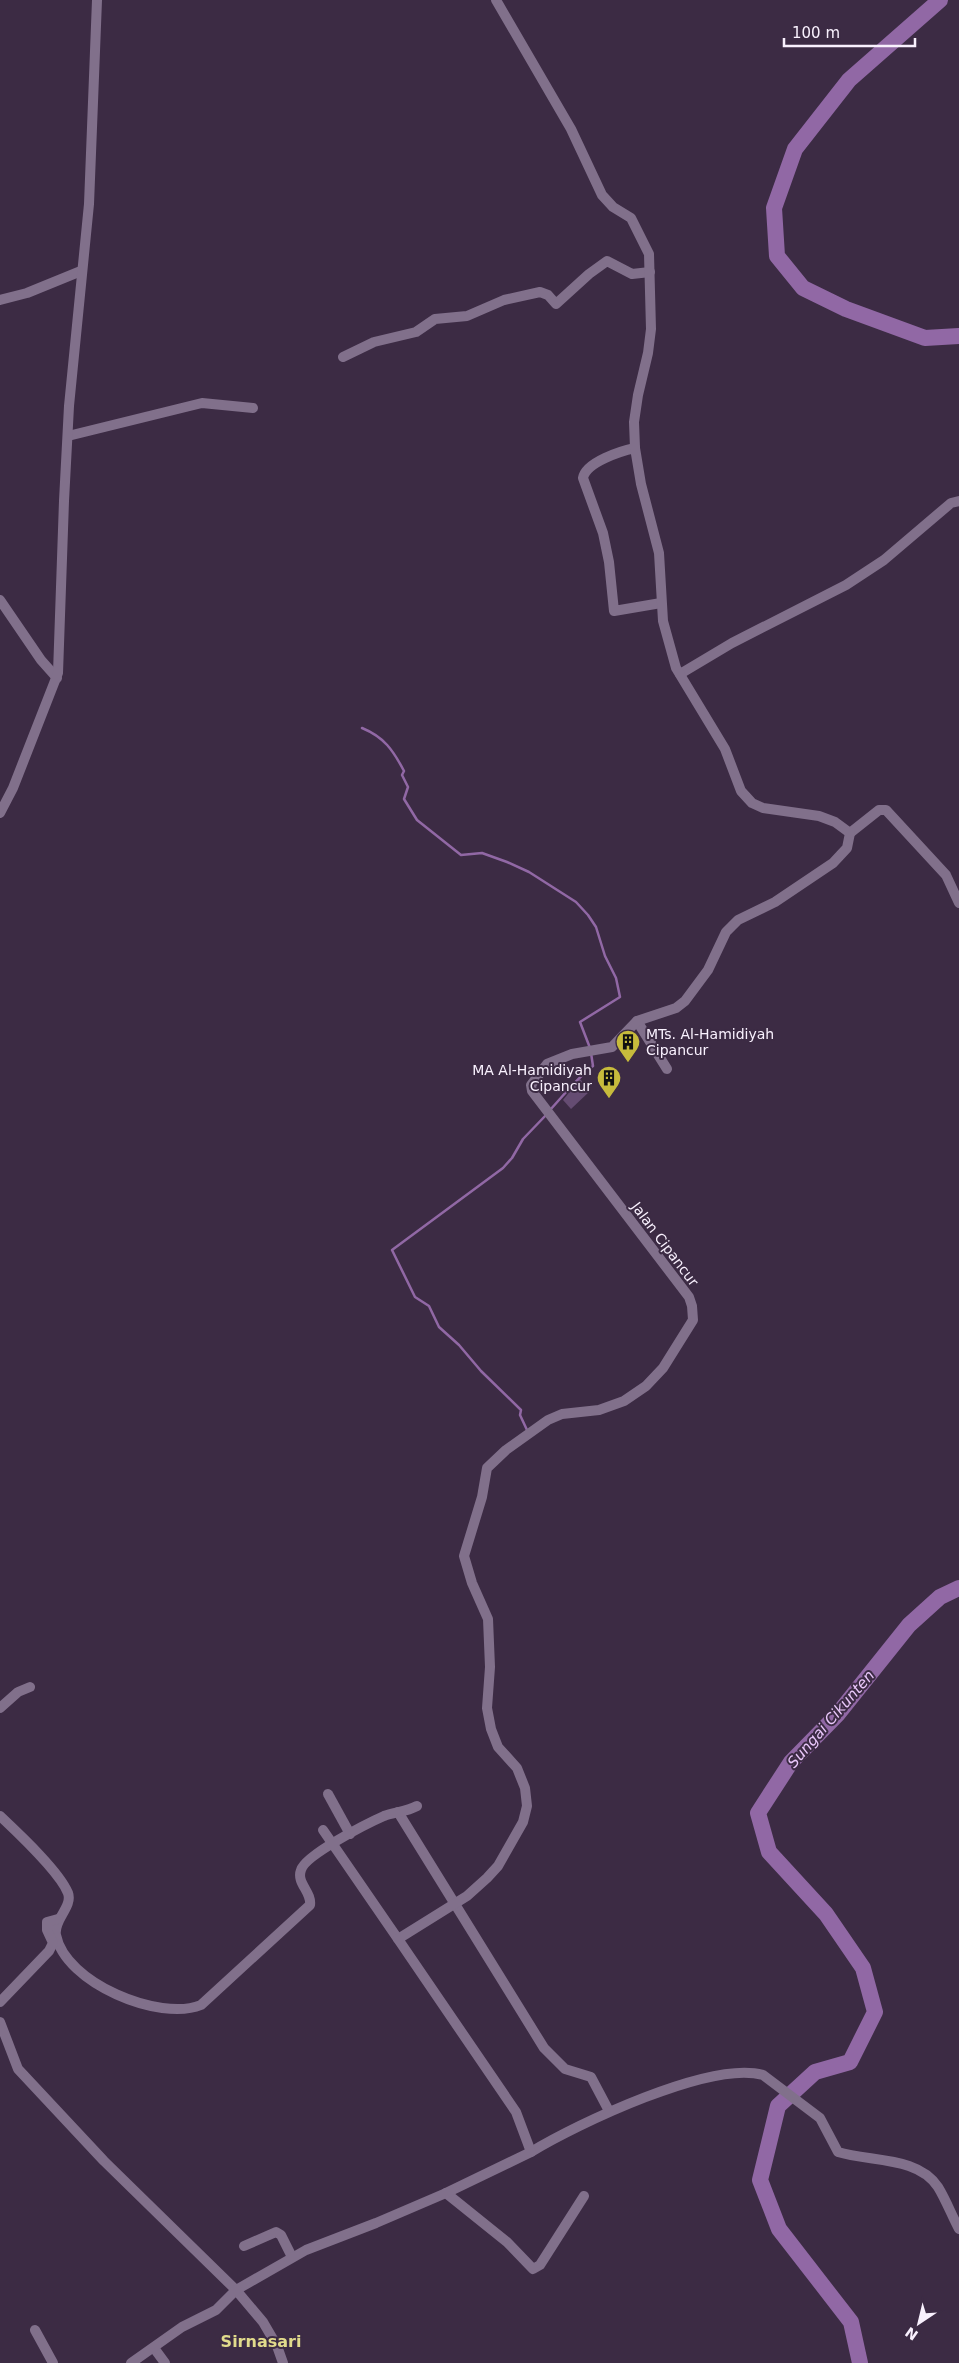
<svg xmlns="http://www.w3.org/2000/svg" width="959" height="2363" viewBox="0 0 959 2363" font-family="'DejaVu Sans',sans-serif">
<rect width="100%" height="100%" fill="#3c2b44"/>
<polygon fill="#654c72" points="580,1079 590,1091 571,1109 563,1100"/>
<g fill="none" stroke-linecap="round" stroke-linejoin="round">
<g stroke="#9168a5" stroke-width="2.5">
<path d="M362 728C384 737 393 750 404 771L402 775 408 787 404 799 417 820 461 855 482 853 507 862 529 872 576 902 588 915 596 927 605 956 616 978 620 997 580 1022 590 1048"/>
<path d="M550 1110C564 1095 576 1079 593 1066L591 1053"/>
<polyline points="527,1430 520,1415 521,1410 481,1371 459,1345 439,1327 429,1306 415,1297 392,1250 503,1168 512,1158 523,1139 547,1114"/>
</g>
<g stroke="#9168a5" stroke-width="16">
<polyline points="940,0 849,80 795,149 774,208 777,256 803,288 846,309 925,338 959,336"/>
<polyline points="860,2363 851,2322 779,2229 760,2180 778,2106 815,2072 850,2062 875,2012 863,1968 826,1914 769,1852 758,1813 791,1762 837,1715 909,1625 940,1597 959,1588"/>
</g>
<g stroke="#81708b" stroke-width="10">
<polyline points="0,300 27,293 81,271"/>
<polyline points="343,357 374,342 416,332 435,319 467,316 504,300 540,292 548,295 556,304 589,274 607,261 632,274 650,272"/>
<polyline points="68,436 202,403 253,408"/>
<path d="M635 448C621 451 586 462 583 478L603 533 609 562 614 611 661 603"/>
<polyline points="0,600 41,660 57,678"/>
<polyline points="680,674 732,643 846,585 884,560 951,503 959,501"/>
<polyline points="0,813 13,788 58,673 64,501 69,406 89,204 97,0"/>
<polyline points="850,833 879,810 886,810 946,875 959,903"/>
<polyline points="637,1021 667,1069"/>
<polyline points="0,1708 18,1692 30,1687"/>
<polyline points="328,1794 350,1834"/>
<polyline points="398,1812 544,2048 565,2069 591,2077 609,2111"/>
<path d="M0 1816C18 1833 59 1871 68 1893 73 1907 53 1920 56 1935 65 1983 160 2022 201 2005L310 1905C312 1892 296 1883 301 1870 305 1855 368 1823 384 1816 394 1812 406 1812 417 1806"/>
<polyline points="323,1830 398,1939"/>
<polyline points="0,2002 49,1951 53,1943 47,1930 47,1922 58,1919"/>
<polyline points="0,2022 18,2069 104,2161 236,2290 263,2322 277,2346 283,2363"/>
<path d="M531 2152C577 2124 711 2060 763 2075L820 2118 838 2152C870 2162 918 2156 938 2187 946 2200 952 2216 959 2229"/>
<polyline points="446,2193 507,2242 533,2269 540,2265 584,2196"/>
<polyline points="244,2246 276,2232 281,2235 292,2257"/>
<polyline points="35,2330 53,2363"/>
<polyline points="154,2348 165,2363"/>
<polyline points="131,2363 182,2327 216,2310 236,2290 306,2250 376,2223 446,2193 531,2152 516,2112 398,1939 467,1896 487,1878 498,1866 523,1822 527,1806 525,1788 517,1768 498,1747 491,1729 487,1708 490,1667 488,1619 472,1583 464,1556 482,1497 487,1468 506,1450 548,1420 562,1414 599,1410 624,1401 646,1386 663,1368 693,1320 692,1306 689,1297 532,1091 531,1085 547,1064 572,1054 612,1047 637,1021 676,1008 685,1001 708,970 726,932 738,920 775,902 833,863 847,848 850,833 835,822 819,816 763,808 752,803 741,791 725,749 676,668 663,621 659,553 641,484 635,448 634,422 638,395 648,353 651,329 649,254 631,218 613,207 602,195 571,129 496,0"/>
</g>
</g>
<defs>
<symbol id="building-pin" viewBox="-11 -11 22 30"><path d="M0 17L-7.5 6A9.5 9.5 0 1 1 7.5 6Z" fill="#c7bb3c" stroke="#3c2b44"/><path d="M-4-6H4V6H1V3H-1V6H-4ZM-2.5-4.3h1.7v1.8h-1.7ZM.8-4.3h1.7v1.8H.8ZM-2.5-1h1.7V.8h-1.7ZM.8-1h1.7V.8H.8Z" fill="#111"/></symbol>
</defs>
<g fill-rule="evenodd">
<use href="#building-pin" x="614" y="1028" width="28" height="38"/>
<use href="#building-pin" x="595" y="1064" width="28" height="38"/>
</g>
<g text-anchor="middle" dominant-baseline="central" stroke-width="4" stroke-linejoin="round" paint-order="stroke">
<g font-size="14" fill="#f9f1fe" stroke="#3c2b44" text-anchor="start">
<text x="646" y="1034">MTs. Al-Hamidiyah<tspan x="646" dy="16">Cipancur</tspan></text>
<text x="592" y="1070" text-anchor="end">MA Al-Hamidiyah<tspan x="592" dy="16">Cipancur</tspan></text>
</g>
<g font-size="14" fill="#f9f1fe" stroke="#3c2b44">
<text transform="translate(665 1244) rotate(53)">Jalan Cipancur</text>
</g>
<g font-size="15" font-style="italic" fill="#e9c7fa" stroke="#3c2b44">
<text transform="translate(831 1719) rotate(-49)">Sungai Cikunten</text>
</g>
<g font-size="16" font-weight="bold" fill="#e1db8c" stroke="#3c2b44">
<text x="261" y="2341">Sirnasari</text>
</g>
</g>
<g transform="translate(919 2323) rotate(215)" stroke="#3c2b44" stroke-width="4" paint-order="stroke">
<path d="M0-4L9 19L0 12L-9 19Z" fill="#f9f1fe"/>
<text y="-8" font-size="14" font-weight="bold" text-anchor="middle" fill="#f9f1fe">N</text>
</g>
<path d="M784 38v8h131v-8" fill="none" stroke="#f9f1fe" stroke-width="2.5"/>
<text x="792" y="38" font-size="15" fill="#f9f1fe" stroke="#3c2b44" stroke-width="4" paint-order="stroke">100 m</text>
</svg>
